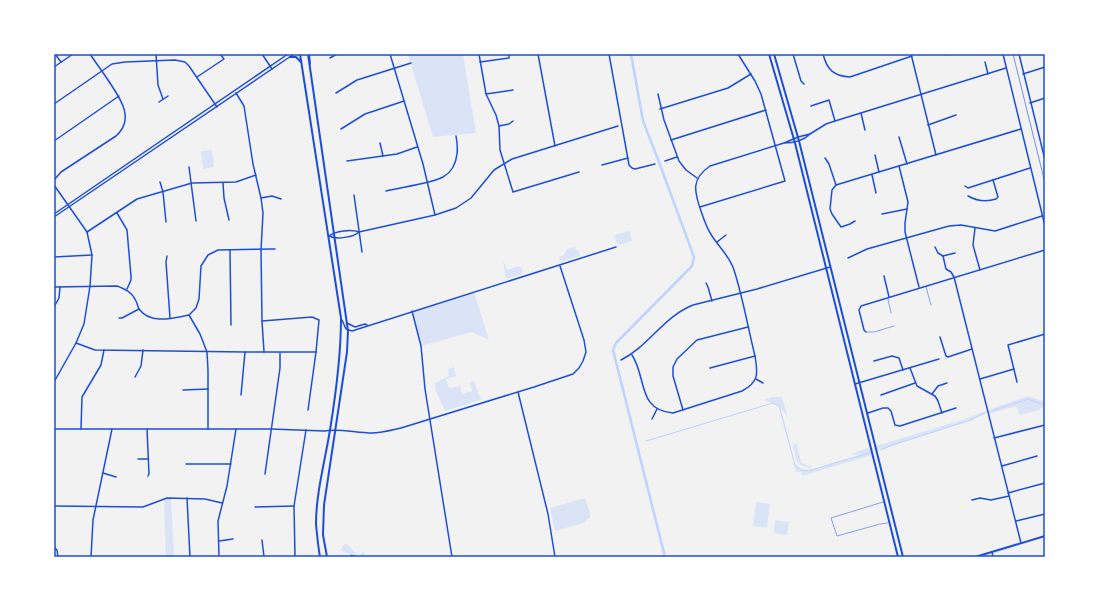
<svg xmlns="http://www.w3.org/2000/svg" width="1099" height="611" viewBox="0 0 1099 611" font-family="'IBM Plex Sans',sans-serif">
<rect width="100%" height="100%" fill="#f2f2f2"/>
<g fill="#dbe4f7">
<polygon points="408,54 463,54 476,133 433,137"/>
<polygon points="212,150 214,167 203,169 201,151"/>
<polygon points="630,231 632,241 619,245 616,242 615,235"/>
<polygon points="575,247 576,250 578,250 580,256 560,262 559,257 564,255 567,249"/>
<polygon points="503,261 507,270 519,266 519,267 521,267 523,274 506,279"/>
<polygon points="474,292 489,340 472,332 421,346 412,311"/>
<polygon points="454,367 456,376 446,379 449,388 460,386 462,394 472,391 470,383 474,381 481,400 445,411 436,391 435,383 449,376 448,369"/>
<polygon points="1028,396 1045,402 1045,408 1041,408 1039,410 1020,415 1016,406 989,414 988,412 971,420 877,451 876,446 962,420 988,410"/>
<polygon points="772,397 782,397 788,417 779,406 764,400"/>
<path d="M797 443 801 462 808 466H812L811 468C795 466 796 458 793 445Z"/>
<path d="M871 447 872 455 802 476 801 472H796L793 462C805 477 819 467 833 463 841 461 849 459 857 457L860 455 850 454Z"/>
<polygon points="167,498 171,498 174,557 166,557 164,500"/>
<polygon points="585,498 590,513 590,517 583,523 555,531 550,508"/>
<polygon points="756,502 770,504 767,528 753,526"/>
<polygon points="775,520 789,522 787,535 774,533"/>
<polygon points="345,544 351,547 352,550 359,556 364,551 365,557 353,557 353,556 340,550"/>
</g>
<g fill="none" stroke-linecap="round" stroke-linejoin="round">
<g stroke="#bfd3fe" stroke-width="1">
<polyline points="991,411 1028,399 1045,405"/>
<path d="M646 441 773 403 779 406 780 409 795 465C800 470 804 472 811 470L869 453"/>
<polyline points="881,450 892,445 971,420 985,413"/>
</g>
<polyline stroke="#bfd3fe" stroke-width="2.5" points="631,54 643,121 659,162 694,257 692,266 616,343 613,350 665,557"/>
<g stroke="#1d4ed8" stroke-width="0.5">
<polyline points="926,287 931,305"/>
<polyline points="888,299 891,313"/>
<polyline points="867,332 874,332 894,326"/>
<polyline points="883,502 831,518 837,536 880,524 888,523"/>
</g>
<g stroke="#1d4ed8" stroke-width="1">
<polyline points="347,557 349,557"/>
<polyline points="350,557 351,555 354,556 353,557"/>
</g>
<g stroke="#1d4ed8" stroke-width="1.5">
<polyline points="55,54 61,62"/>
<polyline points="156,54 158,85 163,99"/>
<polyline points="262,54 272,69"/>
<polyline points="390,54 423,164 435,215"/>
<polyline points="479,54 486,94 496,115 499,126 500,150 513,192 579,172"/>
<polyline points="538,54 555,146"/>
<polyline points="609,54 629,165 632,168 635,169 655,164"/>
<polyline points="793,54 801,81 804,84"/>
<path d="M823 54C827 70 834 76 850 77L912 56"/>
<polyline points="911,54 936,155"/>
<polyline points="946,54 946,55"/>
<polyline points="1019,54 1045,160"/>
<polyline points="330,58 337,54"/>
<polyline points="480,62 509,58 509,54"/>
<polyline points="985,62 988,74"/>
<polyline points="54,67 73,54"/>
<polyline points="1023,74 1045,67"/>
<polyline points="197,77 224,59 220,54"/>
<polyline points="236,93 244,106 253,164 261,198 263,213 261,250 262,321 264,352"/>
<polyline points="336,93 357,80 411,63"/>
<polyline points="486,94 513,90"/>
<polyline points="658,94 664,120 679,161 686,170 697,178"/>
<polyline points="159,102 168,96"/>
<polyline points="1030,103 1045,98"/>
<polyline points="54,104 112,64 125,62 175,60 185,62 189,66 217,107"/>
<polyline points="811,106 829,100 835,121"/>
<polyline points="660,109 728,88 751,74"/>
<polyline points="861,113 865,130"/>
<polyline points="928,125 956,115"/>
<polyline points="499,126 509,124 513,121"/>
<polyline points="341,129 365,114 404,101"/>
<polyline points="810,134 826,124 835,121 1006,68"/>
<polyline points="899,137 907,164"/>
<polyline points="671,140 766,110"/>
<polyline points="54,141 119,96"/>
<polyline points="380,143 383,156"/>
<polyline points="875,155 879,172"/>
<polyline points="825,158 829,164 836,185"/>
<polyline points="347,161 397,154 417,147"/>
<polyline points="665,161 677,157"/>
<polyline points="602,165 628,158"/>
<polyline points="899,166 908,202 905,223 905,232 919,287"/>
<polyline points="189,167 196,221"/>
<polyline points="872,175 876,193"/>
<path d="M54 180 61 172 116 136C136 118 119 97 108 80 102 71 96 63 90 54"/>
<polyline points="160,182 163,192 166,222"/>
<polyline points="223,183 224,198 229,220"/>
<polyline points="54,185 87,232 92,255 90,286 84,324 76,343 54,382"/>
<polyline points="836,185 1021,129"/>
<polyline points="836,185 832,190 830,209 832,214 841,227 850,224 855,221"/>
<polyline points="965,186 968,188 1030,168"/>
<path d="M386 191C402 187 429 184 443 177 452 172 456 163 457 154 458 148 457 142 456 136"/>
<polyline points="354,195 362,252"/>
<path d="M968 196C977 201 987 202 996 199L998 197 993 180"/>
<polyline points="261,198 272,196 281,199"/>
<polyline points="700,207 785,181 761,94 755,81 738,54"/>
<polyline points="117,213 127,230 131,276 131,280 127,289"/>
<polyline points="882,214 907,209"/>
<polyline points="975,228 973,245 980,270"/>
<polyline points="87,232 137,199 192,183 236,182 256,175"/>
<path d="M329 236C336 240 354 237 359 232L435 215 456 208 471 198 494 170 512 159 618 126"/>
<path d="M329 236C335 231 352 229 359 232"/>
<polyline points="717,242 726,235"/>
<polyline points="935,247 938,253 943,256 946,269 951,272 954,277 1021,543"/>
<polyline points="230,250 231,325"/>
<polyline points="167,256 166,262 170,318"/>
<polyline points="943,256 955,253"/>
<polyline points="54,257 92,255"/>
<polyline points="848,258 867,249 949,226 961,225 995,231 1042,216"/>
<polyline points="884,276 889,297"/>
<polyline points="706,283 708,287 712,301"/>
<path d="M54 287 117 286C125 289 132 292 136 301 137 303 138 307 139 309 151 325 173 318 189 315L196 308 199 299 201 266 208 255 218 250 275 249"/>
<polyline points="54,307 59,298 60,287"/>
<polyline points="412,311 421,346 425,389 452,557"/>
<polyline points="189,315 200,334 207,352 208,370 208,429"/>
<polyline points="119,318 122,318 139,309"/>
<polyline points="342,320 346,329 352,331 616,247"/>
<polyline points="262,321 312,317 319,320 316,352 308,410"/>
<polyline points="347,323 355,327 365,324 367,325"/>
<polyline points="866,332 864,330 859,310 861,306 1045,250"/>
<polyline points="940,337 946,356 948,357 972,349"/>
<polyline points="76,343 95,350 245,352 316,352"/>
<path d="M632 355C647 378 637 410 673 413L742 391C759 382 758 374 755 356 748 328 743 298 734 270 730 257 720 248 712 236 707 229 704 220 701 211 694 191 691 179 710 166L784 143 798 137 810 134C803 141 794 143 784 143"/>
<path d="M621 360C649 346 663 317 693 305L757 289 830 267"/>
<polyline points="874,361 892,356 899,358 903,370"/>
<polyline points="710,368 755,356"/>
<polyline points="910,368 917,386 935,396 938,401 942,413"/>
<polyline points="135,377 141,366 143,350"/>
<polyline points="756,379 763,383"/>
<polyline points="980,379 1014,369"/>
<polyline points="1017,382 1008,345 1045,334"/>
<polyline points="855,384 939,359"/>
<polyline points="183,390 208,389"/>
<polyline points="518,392 548,514 555,557"/>
<polyline points="932,394 938,386 947,383"/>
<polyline points="241,395 245,352"/>
<polyline points="881,395 915,383"/>
<polyline points="683,410 673,376 673,367 677,359 697,340 748,327"/>
<polyline points="868,413 883,408 888,408 891,411 895,425 900,426 956,408"/>
<polyline points="652,419 657,409"/>
<path d="M54 429H271L324 431C339 428 356 433 372 433 382 433 392 430 401 428L534 387 573 374 579 368 583 361 586 352 584 340 560 266"/>
<polyline points="81,429 82,397 101,365 104,350"/>
<polyline points="147,429 149,474 148,476"/>
<polyline points="994,438 1045,425"/>
<polyline points="138,459 148,459"/>
<polyline points="186,464 231,464"/>
<polyline points="1002,466 1037,456"/>
<polyline points="103,473 116,477"/>
<polyline points="265,474 280,368 280,353"/>
<polyline points="1008,493 1045,483"/>
<polyline points="187,498 190,557"/>
<polyline points="972,500 980,498 991,500 1009,496"/>
<polyline points="54,506 143,507 167,498 205,499 222,503"/>
<polyline points="255,507 294,506"/>
<polyline points="1016,521 1045,514"/>
<polyline points="262,540 264,557"/>
<polyline points="219,541 233,539"/>
<polyline points="54,547 57,550 58,557"/>
<polyline points="992,552 993,557"/>
<polyline points="91,557 93,520 112,429"/>
<polyline points="219,557 218,521 227,486 236,429"/>
<polyline points="295,557 294,506 306,430"/>
</g>
<g stroke="#1d4ed8" stroke-width="1.5">
<polyline points="1003,54 1045,226"/>
<polyline points="54,214 288,54"/>
<polyline points="54,217 294,54"/>
</g>
<g stroke="#1d4ed8" stroke-width="2">
<polyline points="769,54 795,143 898,557"/>
<polyline points="774,54 799,141 903,557"/>
<polyline points="975,557 1045,536"/>
</g>
<g stroke="#1d4ed8" stroke-width="2">
<path d="M300 54 341 318C341 356 336 393 330 430 325 461 316 493 316 524 317 535 318 546 320 557"/>
<polyline points="308,54 348,331 347,352 324,505 323,535 327,557"/>
<polyline points="309,54 310,64"/>
<polyline points="290,57 296,57 301,62"/>
</g>
<polyline stroke="#7290e2" stroke-width="1" points="1013,54 1045,183"/>
</g>
<rect width="1099" height="611" fill="none" stroke="#ffffff" stroke-width="110"/>
<rect x="55" y="55" width="989" height="501" fill="none" stroke="#1d4ed8" stroke-width="1.5"/>
</svg>
